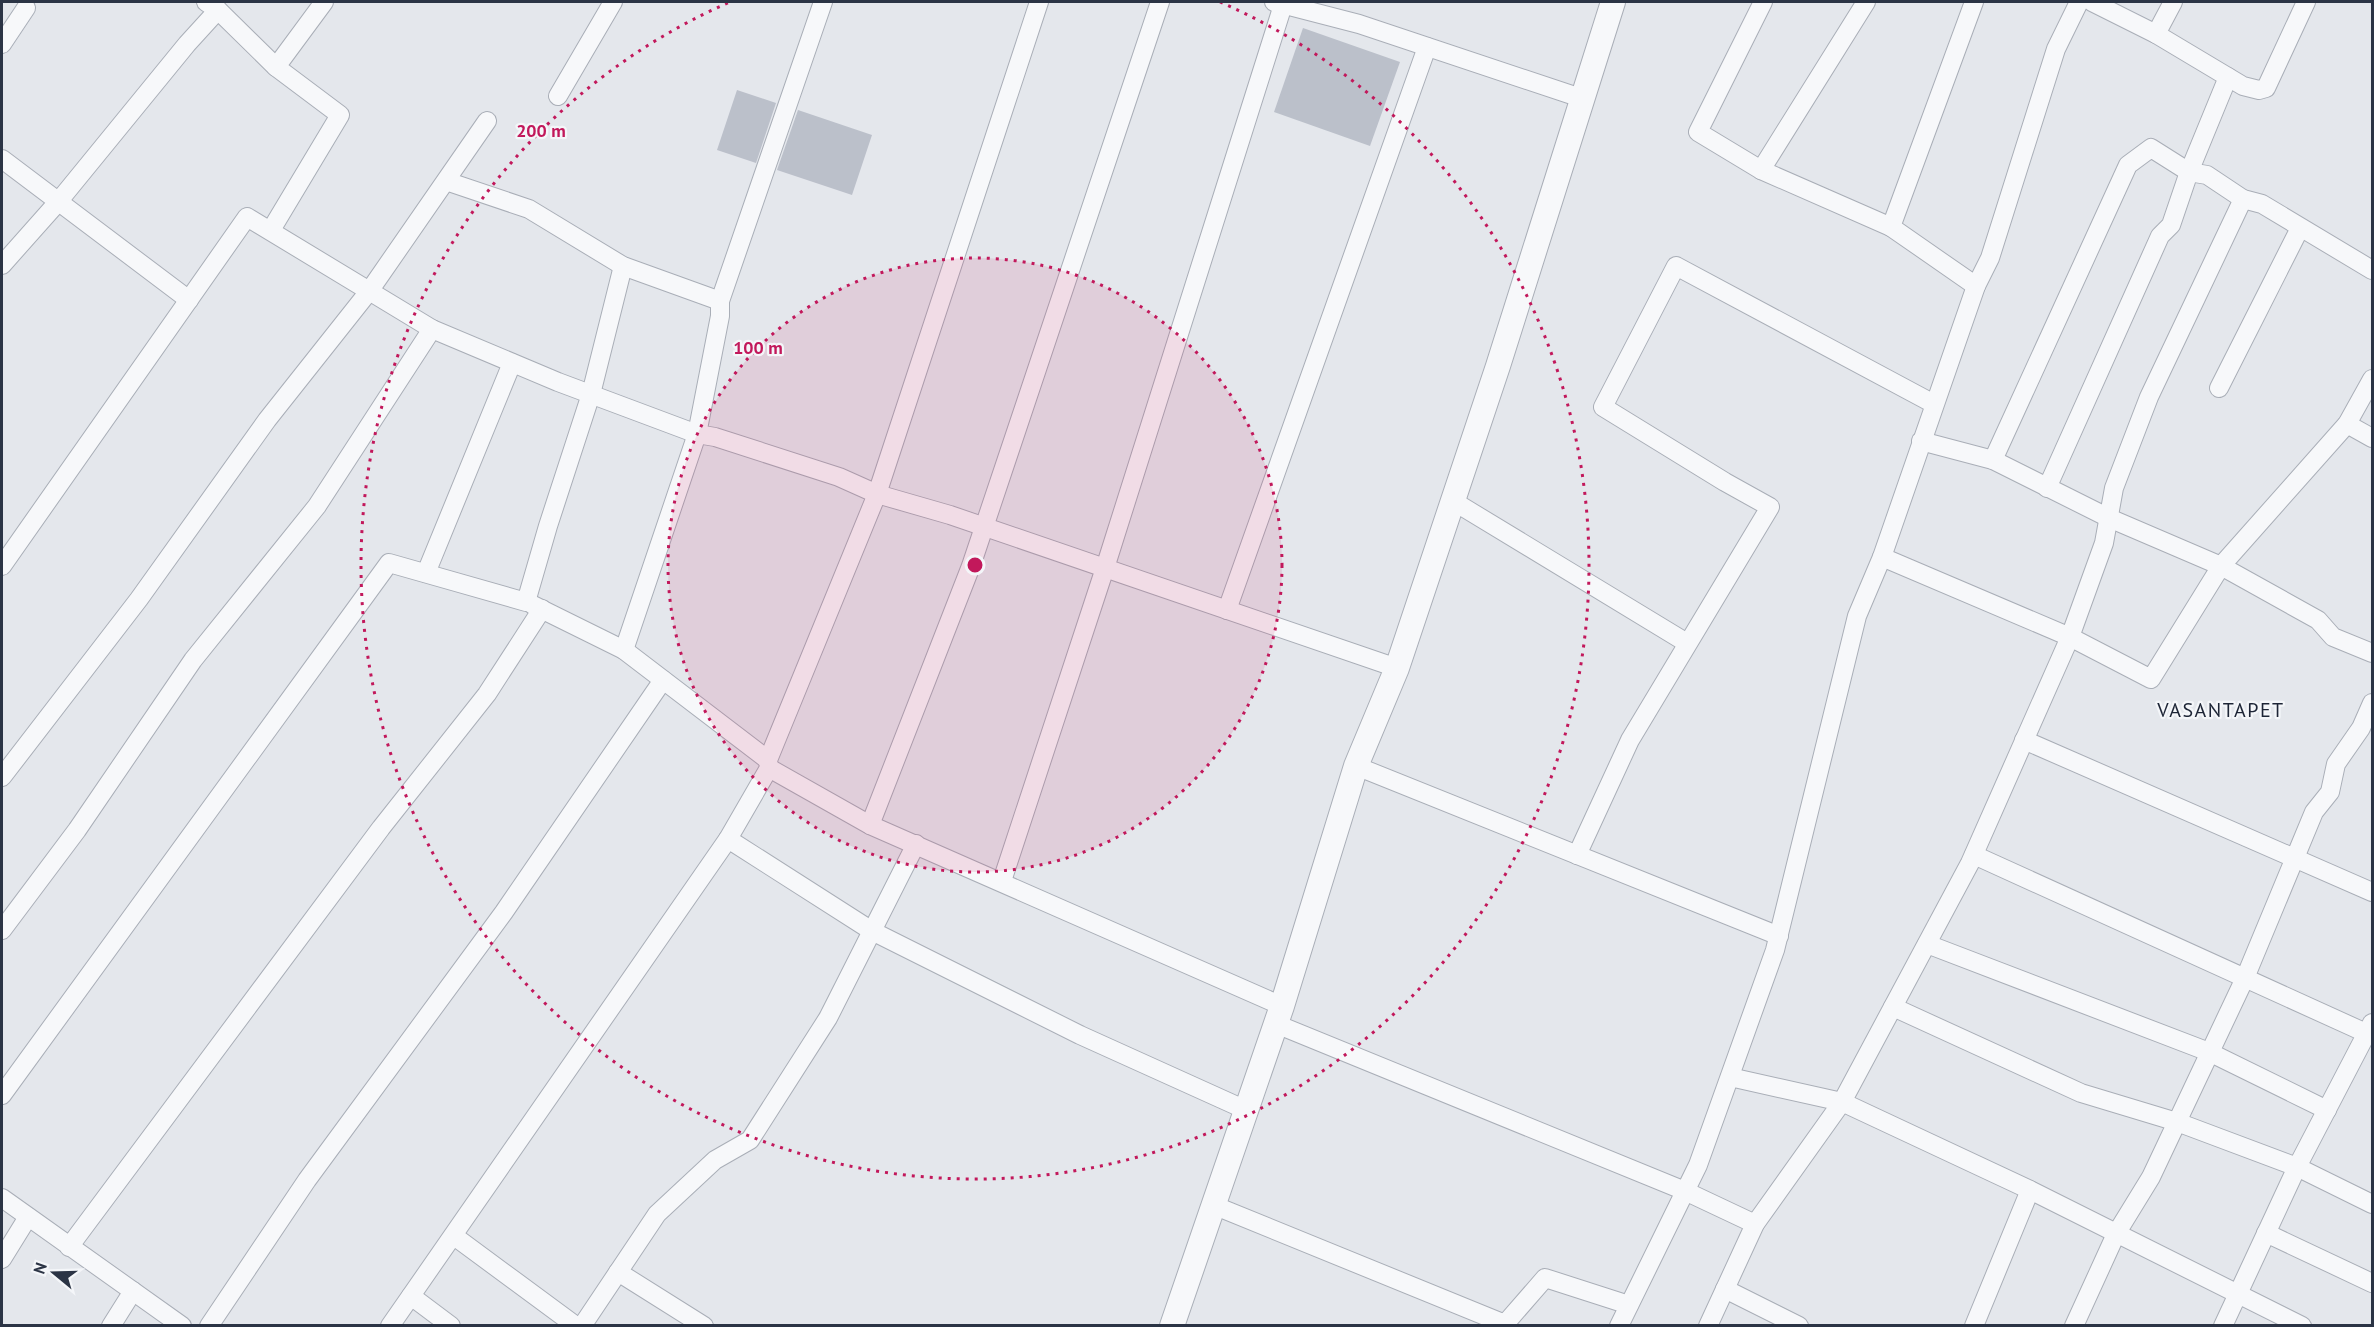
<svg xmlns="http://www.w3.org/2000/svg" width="2374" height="1327" viewBox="0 0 2374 1327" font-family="'PT Sans',sans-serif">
<rect width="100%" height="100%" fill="#e4e7ec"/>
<g fill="#bbc0ca">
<polygon points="1303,28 1400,62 1370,146 1274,112"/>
<polygon points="737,90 776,103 756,163 717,150"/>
<polygon points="798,110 872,135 852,195 777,170"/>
</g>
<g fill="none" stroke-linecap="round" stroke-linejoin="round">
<defs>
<g id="minor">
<polyline points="1274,2 1359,24 1584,99"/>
<polyline points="1763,2 1698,132 1761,170 1891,227"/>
<polyline points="1974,2 1891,227 1976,286"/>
<polyline points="2092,2 2156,34 2243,86 2259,90 2266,88 2306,2"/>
<polyline points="218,10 276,67"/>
<polyline points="2156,34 2173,2"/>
<polyline points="2,44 26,8"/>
<polyline points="558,96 613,2"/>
<polyline points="2,159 189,300"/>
<polyline points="1761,170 1866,2"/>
<polyline points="446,181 529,209 623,266 720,301"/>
<polyline points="2243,199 2149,397 2114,488 2104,543 2070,637 2151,679 2221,566 2347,424 2372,379"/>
<polyline points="271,230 340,115 276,67 324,2"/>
<polyline points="2,265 58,202 187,44 218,10 206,2"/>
<polyline points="2219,388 2300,228"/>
<polyline points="2347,424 2372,438"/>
<polyline points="1921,441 1993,460 2109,518 2221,566 2318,620 2333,637 2372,653"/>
<polyline points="1993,460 2128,165 2151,148 2189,172 2207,175 2243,199 2262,204 2372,270"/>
<polyline points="2047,488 2160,236 2171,225 2189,172 2228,77"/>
<polyline points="1453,501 1687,643"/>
<polyline points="2,566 247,217 432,329 558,382 697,434 715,437 839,477 877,494 950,515 1397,668"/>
<polyline points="426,573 512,363"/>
<polyline points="533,605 624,650 768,760"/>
<polyline points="1227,610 1427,47"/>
<polyline points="624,650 697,434 720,316 720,301 823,2"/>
<polyline points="2024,740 2372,892"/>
<polyline points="1356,766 1779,936"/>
<polyline points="769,768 870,825 1282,1006"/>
<polyline points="2,777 139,599 267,420 370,290 487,121"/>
<polyline points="870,825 971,566 1160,2"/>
<polyline points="728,839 872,931 1080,1035 1246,1110"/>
<polyline points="1577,855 1630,740 1770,507 1725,482 1603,407 1676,266 1934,404"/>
<polyline points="1974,855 2366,1033"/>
<polyline points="1002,881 1105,568 1283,5"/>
<polyline points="2,930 77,830 193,660 317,506 432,329"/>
<polyline points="1927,944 2209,1052 2327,1110"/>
<polyline points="1893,1007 2081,1093 2177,1122 2297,1167 2372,1204"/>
<polyline points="1276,1024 1685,1191 1755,1224"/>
<polyline points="1730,1077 1842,1102 2030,1190 2302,1326"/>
<polyline points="2,1095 389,563 526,602 548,526 591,394 623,266"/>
<polyline points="2,1198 182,1326"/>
<polyline points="1213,1205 1505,1324 1545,1278 1629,1305"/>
<polyline points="2266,1233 2372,1283"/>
<polyline points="454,1236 576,1326"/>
<polyline points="69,1247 381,828 487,694 542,609"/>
<polyline points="2,1259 28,1217"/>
<polyline points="618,1272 704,1326"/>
<polyline points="1725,1289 1799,1326"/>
<polyline points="411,1296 451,1326"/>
<polyline points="111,1326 133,1291"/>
<polyline points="209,1326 307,1180 504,912 663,680"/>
<polyline points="390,1326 728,839 769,768 768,760 877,494 1039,2"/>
<polyline points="582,1326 657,1214 715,1160 750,1140 828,1018 916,844"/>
<polyline points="1619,1326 1698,1165 1775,950 1857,616 1882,557 1976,286 1990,258 2056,49 2079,2"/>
<polyline points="1708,1326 1755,1224 1842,1102 1970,863 2070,637 1882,557"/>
<polyline points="1974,1326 2030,1190"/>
<polyline points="2074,1326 2116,1234 2151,1177 2245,978 2314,812 2330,792 2336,764 2361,728 2372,703"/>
<polyline points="2223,1326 2297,1167 2372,1023"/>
</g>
<polyline id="tertiary" points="1172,1326 1282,1006 1356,766 1397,668 1498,366 1613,2"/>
</defs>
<use href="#minor" stroke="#a9aeb7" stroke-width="20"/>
<use href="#tertiary" stroke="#a9aeb7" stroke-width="26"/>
<use href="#minor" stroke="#f7f8fa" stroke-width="18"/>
<use href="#tertiary" stroke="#f7f8fa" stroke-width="24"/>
</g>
<circle cx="975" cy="565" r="307" fill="#c2185b" fill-opacity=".12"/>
<g fill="none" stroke="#c2185b" stroke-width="3" stroke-dasharray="3 6">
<circle cx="975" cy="565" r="307"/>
<path d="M1220 2A614 614 0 1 1 730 2"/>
</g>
<g text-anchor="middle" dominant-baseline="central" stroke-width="4.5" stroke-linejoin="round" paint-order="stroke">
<g font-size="20" letter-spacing="1.5" fill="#1d2536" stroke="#f4f6f9">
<text x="2221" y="710">VASANTAPET</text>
</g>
</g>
<circle cx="975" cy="565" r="9" fill="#c2185b" stroke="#f4f6f9" stroke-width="3"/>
<g font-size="18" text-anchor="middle" font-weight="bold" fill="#c2185b" stroke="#f4f6f9" stroke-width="4.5" stroke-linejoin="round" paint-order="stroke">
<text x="541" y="137">200 m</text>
<text x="758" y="354">100 m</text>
</g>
<rect width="2374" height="1327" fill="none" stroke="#2b3445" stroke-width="6"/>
<g transform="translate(54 1273) rotate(289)" stroke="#f4f6f9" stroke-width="4.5" paint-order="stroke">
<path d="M0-4.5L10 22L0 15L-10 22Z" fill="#2b3445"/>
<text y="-9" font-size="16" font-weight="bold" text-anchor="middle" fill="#2b3445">N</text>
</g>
</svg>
